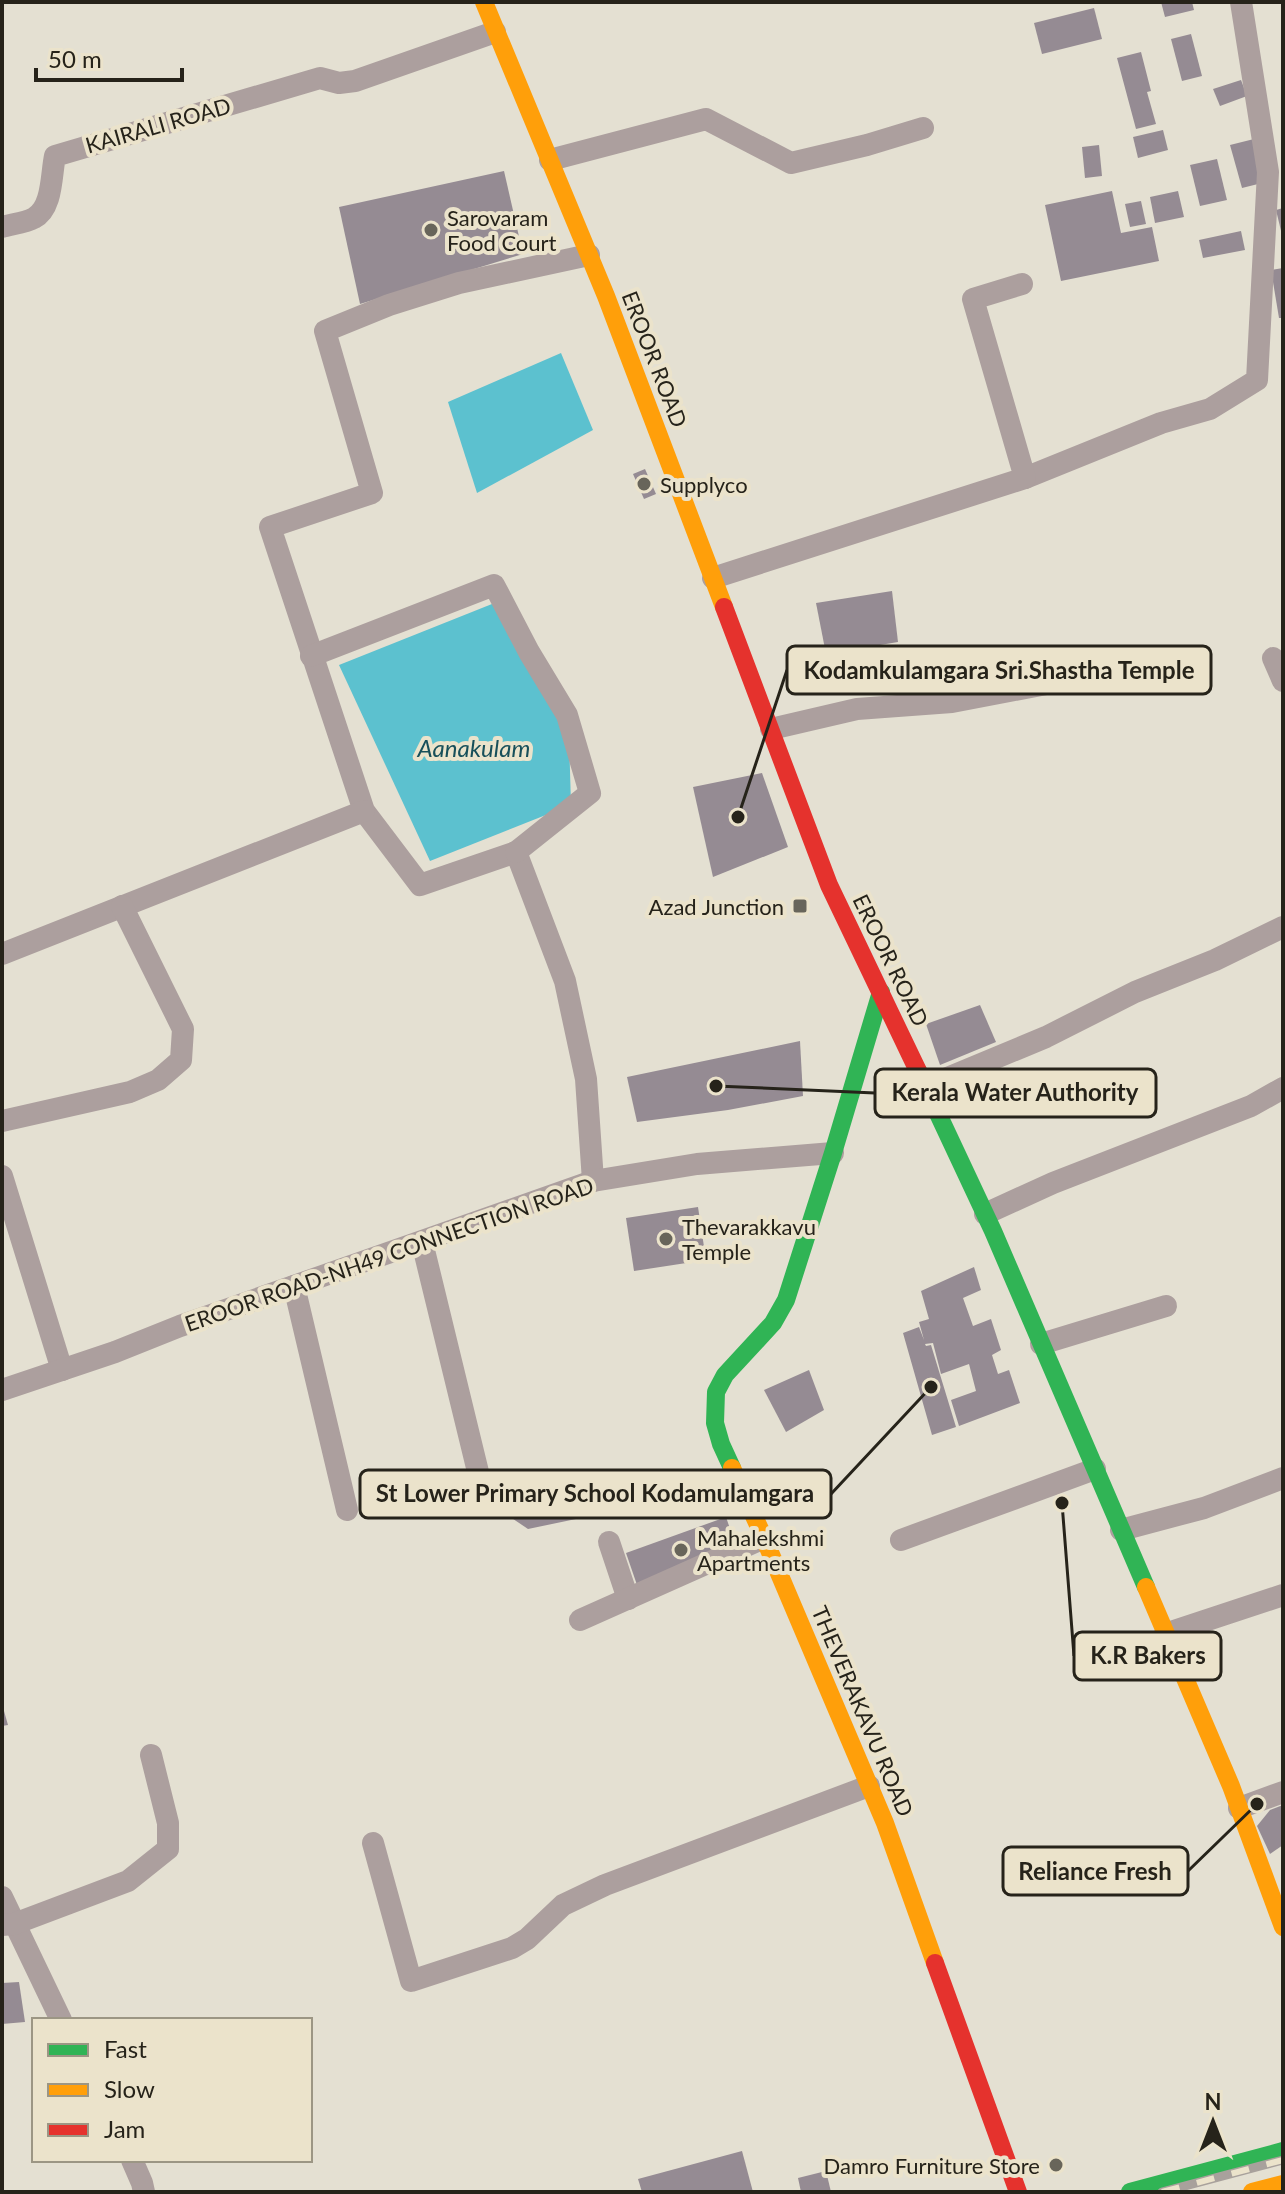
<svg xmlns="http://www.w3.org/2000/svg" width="1285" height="2194" viewBox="0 0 1285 2194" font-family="Lato,sans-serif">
<rect width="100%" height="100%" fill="#e4e0d2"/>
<g fill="#5cc1cf">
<polygon points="561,353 593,430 477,493 448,402"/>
<polygon points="497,602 569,737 571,805 430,861 339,665"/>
</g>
<g fill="#958b93">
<polygon points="1161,2 1192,2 1194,10 1165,17"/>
<polygon points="1094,8 1102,39 1042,54 1034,23"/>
<polygon points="1191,34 1202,76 1182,81 1171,39"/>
<polygon points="1141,52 1151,91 1147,92 1156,124 1136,129 1117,58"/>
<polygon points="1241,80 1247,96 1220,106 1213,89"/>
<polygon points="1163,130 1168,150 1138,158 1133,137"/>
<polygon points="1254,139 1266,182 1242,188 1230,145"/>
<polygon points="1099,145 1102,176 1085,178 1082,147"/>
<polygon points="1217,159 1227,200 1200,206 1190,165"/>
<polygon points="504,171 523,254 360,304 339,207"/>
<polygon points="1112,191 1121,233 1152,227 1159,261 1061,281 1045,205"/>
<polygon points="1178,191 1184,217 1155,223 1150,197"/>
<polygon points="1141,201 1146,224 1130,227 1125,204"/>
<polygon points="1283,208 1283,234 1282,235 1276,210"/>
<polygon points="1241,231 1245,250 1203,258 1199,240"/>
<polygon points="1283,268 1283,318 1279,318 1271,270"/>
<polygon points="645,469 656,494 644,499 633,474"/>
<polygon points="892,591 898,642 826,654 816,603"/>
<polygon points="762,773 788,847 713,877 693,787"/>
<polygon points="980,1005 996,1042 940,1065 926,1024"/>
<polygon points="800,1041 803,1096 728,1110 637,1122 627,1077"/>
<polygon points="698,1207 706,1260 634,1271 626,1218"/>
<polygon points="974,1267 981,1290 963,1298 973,1326 991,1319 1001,1350 992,1355 998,1374 1009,1370 1020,1403 959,1426 951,1400 976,1391 969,1364 941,1374 933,1343 925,1344 926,1346 931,1345 956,1427 932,1435 903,1333 919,1327 924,1340 919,1322 929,1319 921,1291"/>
<polygon points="809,1370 824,1410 786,1432 764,1390"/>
<polygon points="596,1471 643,1505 528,1529 494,1506"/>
<polygon points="726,1517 736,1546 637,1585 626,1553"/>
<polygon points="2,1704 8,1725 2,1726"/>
<polygon points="1283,1805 1283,1845 1270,1854 1257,1826 1270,1810"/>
<polygon points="19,1982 25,2022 2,2024 2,1983"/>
<polygon points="742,2151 753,2192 642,2192 638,2179"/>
<polygon points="826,2171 831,2192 801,2192 798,2178"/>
</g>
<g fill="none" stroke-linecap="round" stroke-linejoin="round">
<g stroke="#ac9f9e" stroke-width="22">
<polyline points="550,160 706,119 791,163 867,145 923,128"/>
<path d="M2 227C12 224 25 223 34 218 53 208 51 174 55 156L320 78 339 83 355 81 495 32"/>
<polyline points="589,255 459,283 389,305 325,331 372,493 270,527 364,811 420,885 516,852 565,981 586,1079 593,1181"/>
<polyline points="1025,478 1161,423 1210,409 1257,380 1268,172 1241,2"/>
<polyline points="713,578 1025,478 973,299 1022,284"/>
<polyline points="311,656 494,585 529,652 567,715 590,793 516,852"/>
<polyline points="1273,658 1283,681"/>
<polyline points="771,729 857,709 952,702 1062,681"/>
<polyline points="2,954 364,811"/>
<polyline points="926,1087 1046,1037 1135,992 1215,960 1283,927"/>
<polyline points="2,1121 130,1092 158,1080 181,1060 183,1029 122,906"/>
<polyline points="2,1176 62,1370"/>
<polyline points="985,1214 1053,1183 1251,1106 1283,1088"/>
<polyline points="422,1242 479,1476"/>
<polyline points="294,1286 347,1510"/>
<polyline points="1041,1344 1166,1306"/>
<polyline points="2,1390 115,1352 180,1326 593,1181 697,1164 833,1153"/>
<polyline points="1121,1530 1204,1508 1283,1478"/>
<polyline points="901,1540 1095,1469"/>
<polyline points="609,1542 628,1599"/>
<polyline points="580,1620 764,1538"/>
<polyline points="1165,1634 1283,1595"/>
<polyline points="1239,1808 1283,1792"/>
<polyline points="373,1843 411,1981 512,1948 527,1939 563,1905 605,1885 869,1786"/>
<polyline points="2,1897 61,2020"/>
<polyline points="2,1925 14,1924 128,1881 168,1849 168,1823 151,1755"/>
<polyline points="132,2160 142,2183 144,2192"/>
</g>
<g stroke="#30b455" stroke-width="18">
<polyline points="918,1071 993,1231 1146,1587"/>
<polyline points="732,1468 721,1444 715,1423 716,1392 725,1375 773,1323 786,1300 833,1153 881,992"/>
<polyline points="1130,2192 1283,2151"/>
</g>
<g stroke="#ff9f0a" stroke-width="18">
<polyline points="484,2 606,296 724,607"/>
<polyline points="732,1468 764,1538 885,1823 935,1963"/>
<polyline points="1146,1587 1231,1786 1283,1927"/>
<polyline points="1252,2192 1283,2184"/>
</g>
<g stroke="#e5322d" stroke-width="18">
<polyline points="724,607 829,885 918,1071"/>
<polyline points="935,1963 1018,2192"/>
</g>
<defs>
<polyline id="rail" points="1162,2192 1283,2160"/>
</defs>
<use href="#rail" stroke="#a8a19c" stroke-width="9"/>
<use href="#rail" stroke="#ebe3cb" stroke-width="6" stroke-dasharray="18" stroke-linecap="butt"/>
</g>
<g fill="#68655a" stroke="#ebe3cb" stroke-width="3">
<circle cx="431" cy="230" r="8"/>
<circle cx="644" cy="484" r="8"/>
<rect x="792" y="898" width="16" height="16" rx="4"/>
<circle cx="666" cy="1239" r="8"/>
<circle cx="681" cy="1550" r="8"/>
<circle cx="1056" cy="2165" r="8"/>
</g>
<g text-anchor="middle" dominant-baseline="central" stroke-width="8" stroke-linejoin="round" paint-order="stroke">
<g font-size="22" fill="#26231a" stroke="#ebe3cb">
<text transform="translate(158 125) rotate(-16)">KAIRALI ROAD</text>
<text transform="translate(655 359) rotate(69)">EROOR ROAD</text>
<text transform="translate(891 960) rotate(64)">EROOR ROAD</text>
<text transform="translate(389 1254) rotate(-19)">EROOR ROAD-NH49 CONNECTION ROAD</text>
<text transform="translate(863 1711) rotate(67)">THEVERAKAVU ROAD</text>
</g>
<g font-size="22" fill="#26231a" stroke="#ebe3cb" text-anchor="start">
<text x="447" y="217">Sarovaram<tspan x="447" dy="25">Food Court</tspan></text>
<text x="660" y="484">Supplyco</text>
<text x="784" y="906" text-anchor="end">Azad Junction</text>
<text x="682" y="1226">Thevarakkavu<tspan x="682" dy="25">Temple</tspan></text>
<text x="697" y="1537">Mahalekshmi<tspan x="697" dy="25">Apartments</tspan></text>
<text x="1040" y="2165" text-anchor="end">Damro Furniture Store</text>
</g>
<g font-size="24" font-style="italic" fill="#174f5a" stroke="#ebe3cb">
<text x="474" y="747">Aanakulam</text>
</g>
</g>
<path fill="none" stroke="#26231a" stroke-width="3" d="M738 817L787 670M716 1086L875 1093M931 1387L831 1494M1062 1503L1074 1656M1257 1804L1188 1871"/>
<g fill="#26231a" stroke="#ebe3cb" stroke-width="3">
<circle cx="738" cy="817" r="8"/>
<circle cx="716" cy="1086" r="8"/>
<circle cx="931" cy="1387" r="8"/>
<circle cx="1062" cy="1503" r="8"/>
<circle cx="1257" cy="1804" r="8"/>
</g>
<g fill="#ebe3cb" stroke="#26231a" stroke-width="3">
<rect x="787" y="646" width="424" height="48" rx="8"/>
<rect x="875" y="1069" width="281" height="48" rx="8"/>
<rect x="360" y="1470" width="471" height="48" rx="8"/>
<rect x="1074" y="1632" width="147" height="48" rx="8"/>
<rect x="1003" y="1847" width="185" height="48" rx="8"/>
</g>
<g font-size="24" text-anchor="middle" font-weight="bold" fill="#26231a">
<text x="999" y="679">Kodamkulamgara Sri.Shastha Temple</text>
<text x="1015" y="1101">Kerala Water Authority</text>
<text x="595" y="1502">St Lower Primary School Kodamulamgara</text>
<text x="1148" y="1664">K.R Bakers</text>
<text x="1095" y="1880">Reliance Fresh</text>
</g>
<rect width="1285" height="2194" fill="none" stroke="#26231a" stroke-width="8"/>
<rect x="32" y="2018" width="280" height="144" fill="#ebe3cb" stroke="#9c9684" stroke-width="2"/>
<rect x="48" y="2044" width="40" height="12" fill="#30b455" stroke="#9c9684" stroke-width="2"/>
<text x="104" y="2058" font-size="24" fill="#26231a">Fast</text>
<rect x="48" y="2084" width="40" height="12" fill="#ff9f0a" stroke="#9c9684" stroke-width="2"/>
<text x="104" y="2098" font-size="24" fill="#26231a">Slow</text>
<rect x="48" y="2124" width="40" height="12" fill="#e5322d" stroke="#9c9684" stroke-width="2"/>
<text x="104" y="2138" font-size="24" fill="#26231a">Jam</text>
<g transform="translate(1213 2122)" stroke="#ebe3cb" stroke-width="6" paint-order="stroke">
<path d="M0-6L14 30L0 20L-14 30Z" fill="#26231a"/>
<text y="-12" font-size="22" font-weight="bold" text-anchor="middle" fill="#26231a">N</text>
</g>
<path d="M36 68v12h146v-12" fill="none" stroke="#26231a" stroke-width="4"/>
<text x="48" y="68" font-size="24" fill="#26231a" stroke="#ebe3cb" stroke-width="6" paint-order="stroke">50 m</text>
</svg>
